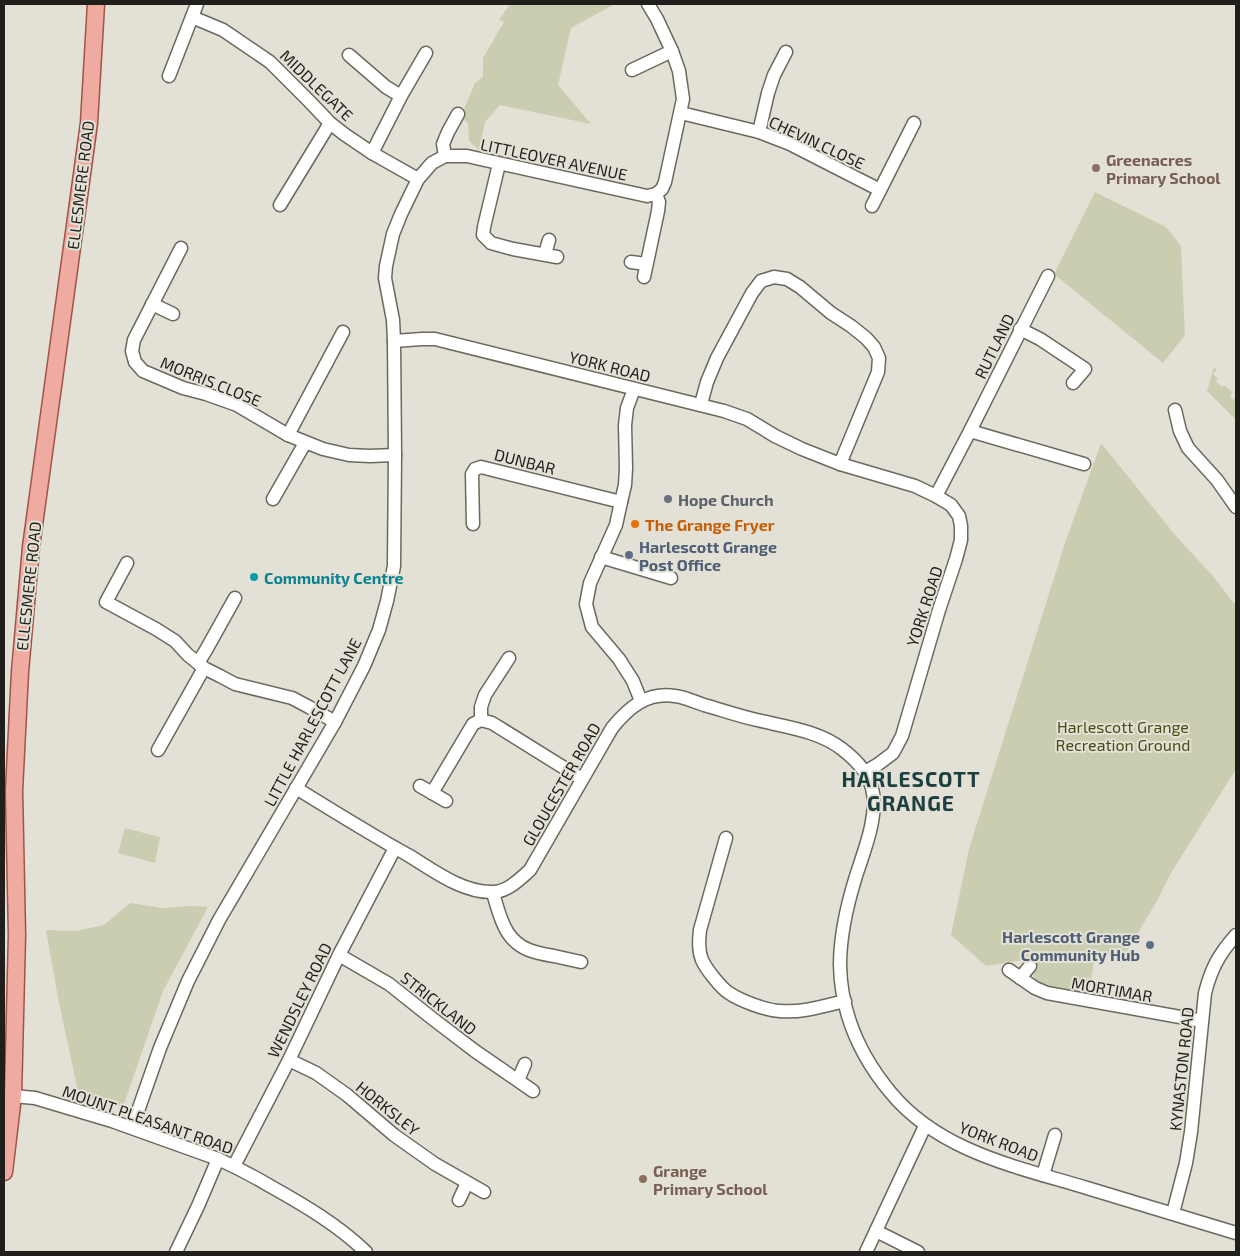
<svg xmlns="http://www.w3.org/2000/svg" width="1240" height="1256" viewBox="0 0 1240 1256" font-family="'Exo 2',sans-serif">
<rect width="100%" height="100%" fill="#e3e1d5"/>
<g fill="#cbcdb0">
<polygon points="510,4 615,4 571,28 558,85 591,124 500,105 485,122 479,150 469,141 468,123 461,116 475,83 483,77 483,58 504,22 499,20"/>
<polygon points="1095,192 1166,227 1181,246 1185,335 1163,363 1054,274"/>
<polygon points="1214,367 1217,370 1213,374 1218,379 1216,382 1222,387 1224,385 1232,392 1232,393 1230,396 1233,400 1236,397 1236,420 1207,391"/>
<polygon points="1101,443 1176,536 1212,575 1236,606 1236,769 1171,873 1157,901 1124,956 1095,953 1089,995 1037,985 1030,966 1023,960 986,966 951,935 969,849 1064,546"/>
<polygon points="125,828 160,837 155,863 118,853"/>
<polygon points="130,903 163,908 189,906 208,907 163,991 123,1107 79,1096 58,998 46,930 76,931 104,925"/>
</g>
<g fill="none" stroke-linecap="round" stroke-linejoin="round">
<defs>
<g id="minor">
<polyline points="648,4 657,19 672,51 679,71 683,99 665,182 662,189 656,194"/>
<polyline points="192,17 223,30 270,62 310,102 330,123 344,134 372,153 418,179"/>
<polyline points="349,55 386,87 401,96"/>
<polyline points="632,70 672,51"/>
<polyline points="169,76 197,4"/>
<polyline points="681,113 759,132 790,144 880,190"/>
<polyline points="759,132 768,93 774,75 786,52"/>
<polyline points="372,153 401,96 426,53"/>
<polyline points="445,156 467,156 647,196 656,194"/>
<polyline points="499,164 484,227 483,235 491,243 513,249 557,257"/>
<polyline points="280,205 330,123"/>
<polyline points="872,206 914,123"/>
<polyline points="181,248 134,340 132,351 135,362 143,371 183,388 206,394 237,405 288,435 323,449 349,455 370,456 395,455"/>
<polyline points="545,254 549,240"/>
<polyline points="631,262 646,264"/>
<polyline points="644,277 658,211 659,202 656,194"/>
<polyline points="152,304 173,314"/>
<polyline points="1020,329 1040,339 1085,369 1073,383"/>
<polyline points="394,341 422,339 435,339 724,411 747,419 775,436 802,449 840,464 915,486 936,496 951,505 959,516 961,526 961,540 956,559 939,610 902,736 893,753 877,765 865,772"/>
<polyline points="634,389 627,408 625,425 626,468 625,485 621,502 616,525 590,583 586,604 592,627 619,659 633,681 641,701"/>
<polyline points="701,404 707,382 717,358 752,293 761,281 774,277 787,279 800,287 831,313 851,326 866,338 874,347 879,358 878,372 840,464"/>
<polyline points="1175,410 1180,431 1188,448 1217,480 1236,507"/>
<polyline points="970,431 1084,464"/>
<polyline points="288,435 343,332"/>
<polyline points="936,496 970,431 1048,276"/>
<polyline points="273,499 305,443"/>
<polyline points="473,524 472,474 475,469 481,467 621,502"/>
<polyline points="601,557 671,578"/>
<polyline points="127,563 106,602 156,629 175,641 188,655 204,668 220,676 235,684 292,698 309,707 335,722"/>
<polyline points="198,663 206,650 235,598"/>
<polyline points="481,720 492,723 582,779"/>
<polyline points="158,750 204,668"/>
<polyline points="420,786 446,801"/>
<path d="M296 788C333 811 370 834 408 855 433 870 461 892 491 892 506 893 519 880 530 870L612 728C629 707 647 692 675 696 685 697 695 702 704 705 722 710 739 716 757 720 786 727 819 731 842 749 855 759 868 772 872 788 879 815 864 851 856 876 847 905 840 935 840 965 841 1014 860 1056 891 1093 940 1152 1018 1167 1087 1188 1137 1203 1187 1218 1236 1233"/>
<polyline points="432,793 473,724 481,720 481,707 485,695 509,658"/>
<path d="M726 838 700 930C699 940 698 950 702 960 706 969 721 988 729 993 741 1001 765 1010 780 1011 802 1013 824 1006 845 1001"/>
<path d="M493 893C497 906 500 921 508 933 519 950 536 953 554 956 563 958 572 960 581 962"/>
<polyline points="339,955 389,984 433,1019 475,1051 533,1091"/>
<polyline points="1009,970 1035,988 1047,993 1202,1021"/>
<polyline points="1020,978 1030,966"/>
<polyline points="289,1060 316,1073 347,1095 394,1135 435,1164 484,1192"/>
<polyline points="518,1080 525,1064"/>
<path d="M13 1096 35 1098 112 1121 218 1159C236 1167 253 1176 270 1186 304 1205 338 1225 366 1252"/>
<polyline points="132,1128 160,1048 188,981 219,920 335,722 364,666 379,630 387,601 394,566 395,455 394,341 393,320 385,278 386,266 393,234 401,214 418,179 432,163 445,156 443,144 448,132 458,114"/>
<polyline points="234,1166 289,1060 339,955 395,848"/>
<polyline points="1043,1175 1055,1135"/>
<polyline points="459,1200 467,1183"/>
<path d="M1173 1213 1186 1163 1191 1132 1205 993C1211 969 1219 954 1236 935"/>
<polyline points="876,1231 918,1252"/>
<polyline points="176,1252 198,1206 218,1159"/>
<polyline points="866,1252 925,1126"/>
</g>
<polyline id="major" points="4,1172 13,1096 17,935 14,791 20,672 31,547 89,123 96,4"/>
</defs>
<use href="#minor" stroke="#6b695f" stroke-width="15"/>
<use href="#major" stroke="#a05449" stroke-width="19"/>
<use href="#minor" stroke="#fff" stroke-width="12"/>
<use href="#major" stroke="#efaaa1" stroke-width="16"/>
</g>
<g fill="#8d6e63" stroke="#e3e1d5" stroke-width="2">
<circle cx="1096" cy="168" r="5"/>
<circle cx="643" cy="1179" r="5"/>
</g>
<circle fill="#6b7280" stroke="#e3e1d5" stroke-width="2" cx="668" cy="499" r="5"/>
<circle fill="#e8710a" stroke="#e3e1d5" stroke-width="2" cx="635" cy="524" r="5"/>
<g fill="#5c6f8a" stroke="#e3e1d5" stroke-width="2">
<circle cx="629" cy="555" r="5"/>
<circle cx="1150" cy="945" r="5"/>
</g>
<circle fill="#0f9aa8" stroke="#e3e1d5" stroke-width="2" cx="254" cy="577" r="5"/>
<g text-anchor="middle" dominant-baseline="central" stroke-width="4" stroke-linejoin="round" paint-order="stroke">
<g font-size="16" fill="#201f1b" stroke="#e3e1d5">
<text transform="translate(317 85) rotate(44)">MIDDLEGATE</text>
<text transform="translate(817 142) rotate(25)">CHEVIN CLOSE</text>
<text transform="translate(554 159) rotate(12)">LITTLEOVER AVENUE</text>
<text transform="translate(80 185) rotate(-83)">ELLESMERE ROAD</text>
<text transform="translate(994 346) rotate(-64)">RUTLAND</text>
<text transform="translate(610 366) rotate(14)">YORK ROAD</text>
<text transform="translate(211 381) rotate(22)">MORRIS CLOSE</text>
<text transform="translate(525 461) rotate(14)">DUNBAR</text>
<text transform="translate(28 586) rotate(-84)">ELLESMERE ROAD</text>
<text transform="translate(924 606) rotate(-72)">YORK ROAD</text>
<text transform="translate(312 722) rotate(-62)">LITTLE HARLESCOTT LANE</text>
<text transform="translate(561 784) rotate(-60)">GLOUCESTER ROAD</text>
<text transform="translate(1112 989) rotate(10)">MORTIMAR</text>
<text transform="translate(299 1000) rotate(-64)">WENDSLEY ROAD</text>
<text transform="translate(439 1003) rotate(38)">STRICKLAND</text>
<text transform="translate(1181 1069) rotate(-84)">KYNASTON ROAD</text>
<text transform="translate(388 1108) rotate(39)">HORKSLEY</text>
<text transform="translate(148 1119) rotate(19)">MOUNT PLEASANT ROAD</text>
<text transform="translate(999 1141) rotate(21)">YORK ROAD</text>
</g>
<g font-size="16" font-weight="bold" fill="#785e54" stroke="#e3e1d5" text-anchor="start">
<text x="1106" y="159">Greenacres<tspan x="1106" dy="18">Primary School</tspan></text>
<text x="653" y="1170">Grange<tspan x="653" dy="18">Primary School</tspan></text>
</g>
<g font-size="16" font-weight="bold" fill="#5b616d" stroke="#e3e1d5" text-anchor="start">
<text x="678" y="499">Hope Church</text>
</g>
<g font-size="16" font-weight="bold" fill="#c56008" stroke="#e3e1d5" text-anchor="start">
<text x="645" y="524">The Grange Fryer</text>
</g>
<g font-size="16" font-weight="bold" fill="#4e5e75" stroke="#e3e1d5" text-anchor="start">
<text x="639" y="546">Harlescott Grange<tspan x="639" dy="18">Post Office</tspan></text>
<text x="1140" y="936" text-anchor="end">Harlescott Grange<tspan x="1140" dy="18">Community Hub</tspan></text>
</g>
<g font-size="16" font-weight="bold" fill="#0d838f" stroke="#e3e1d5" text-anchor="start">
<text x="264" y="577">Community Centre</text>
</g>
<g font-size="16" fill="#4a4b13" stroke="#e3e1d5">
<text x="1123" y="726">Harlescott Grange<tspan x="1123" dy="18">Recreation Ground</tspan></text>
</g>
<g font-size="21" font-weight="bold" letter-spacing="1" fill="#1c3f41" stroke="#e3e1d5">
<text x="911" y="778">HARLESCOTT<tspan x="911" dy="24">GRANGE</tspan></text>
</g>
</g>
<rect width="1240" height="1256" fill="none" stroke="#201f1b" stroke-width="10"/>
</svg>
